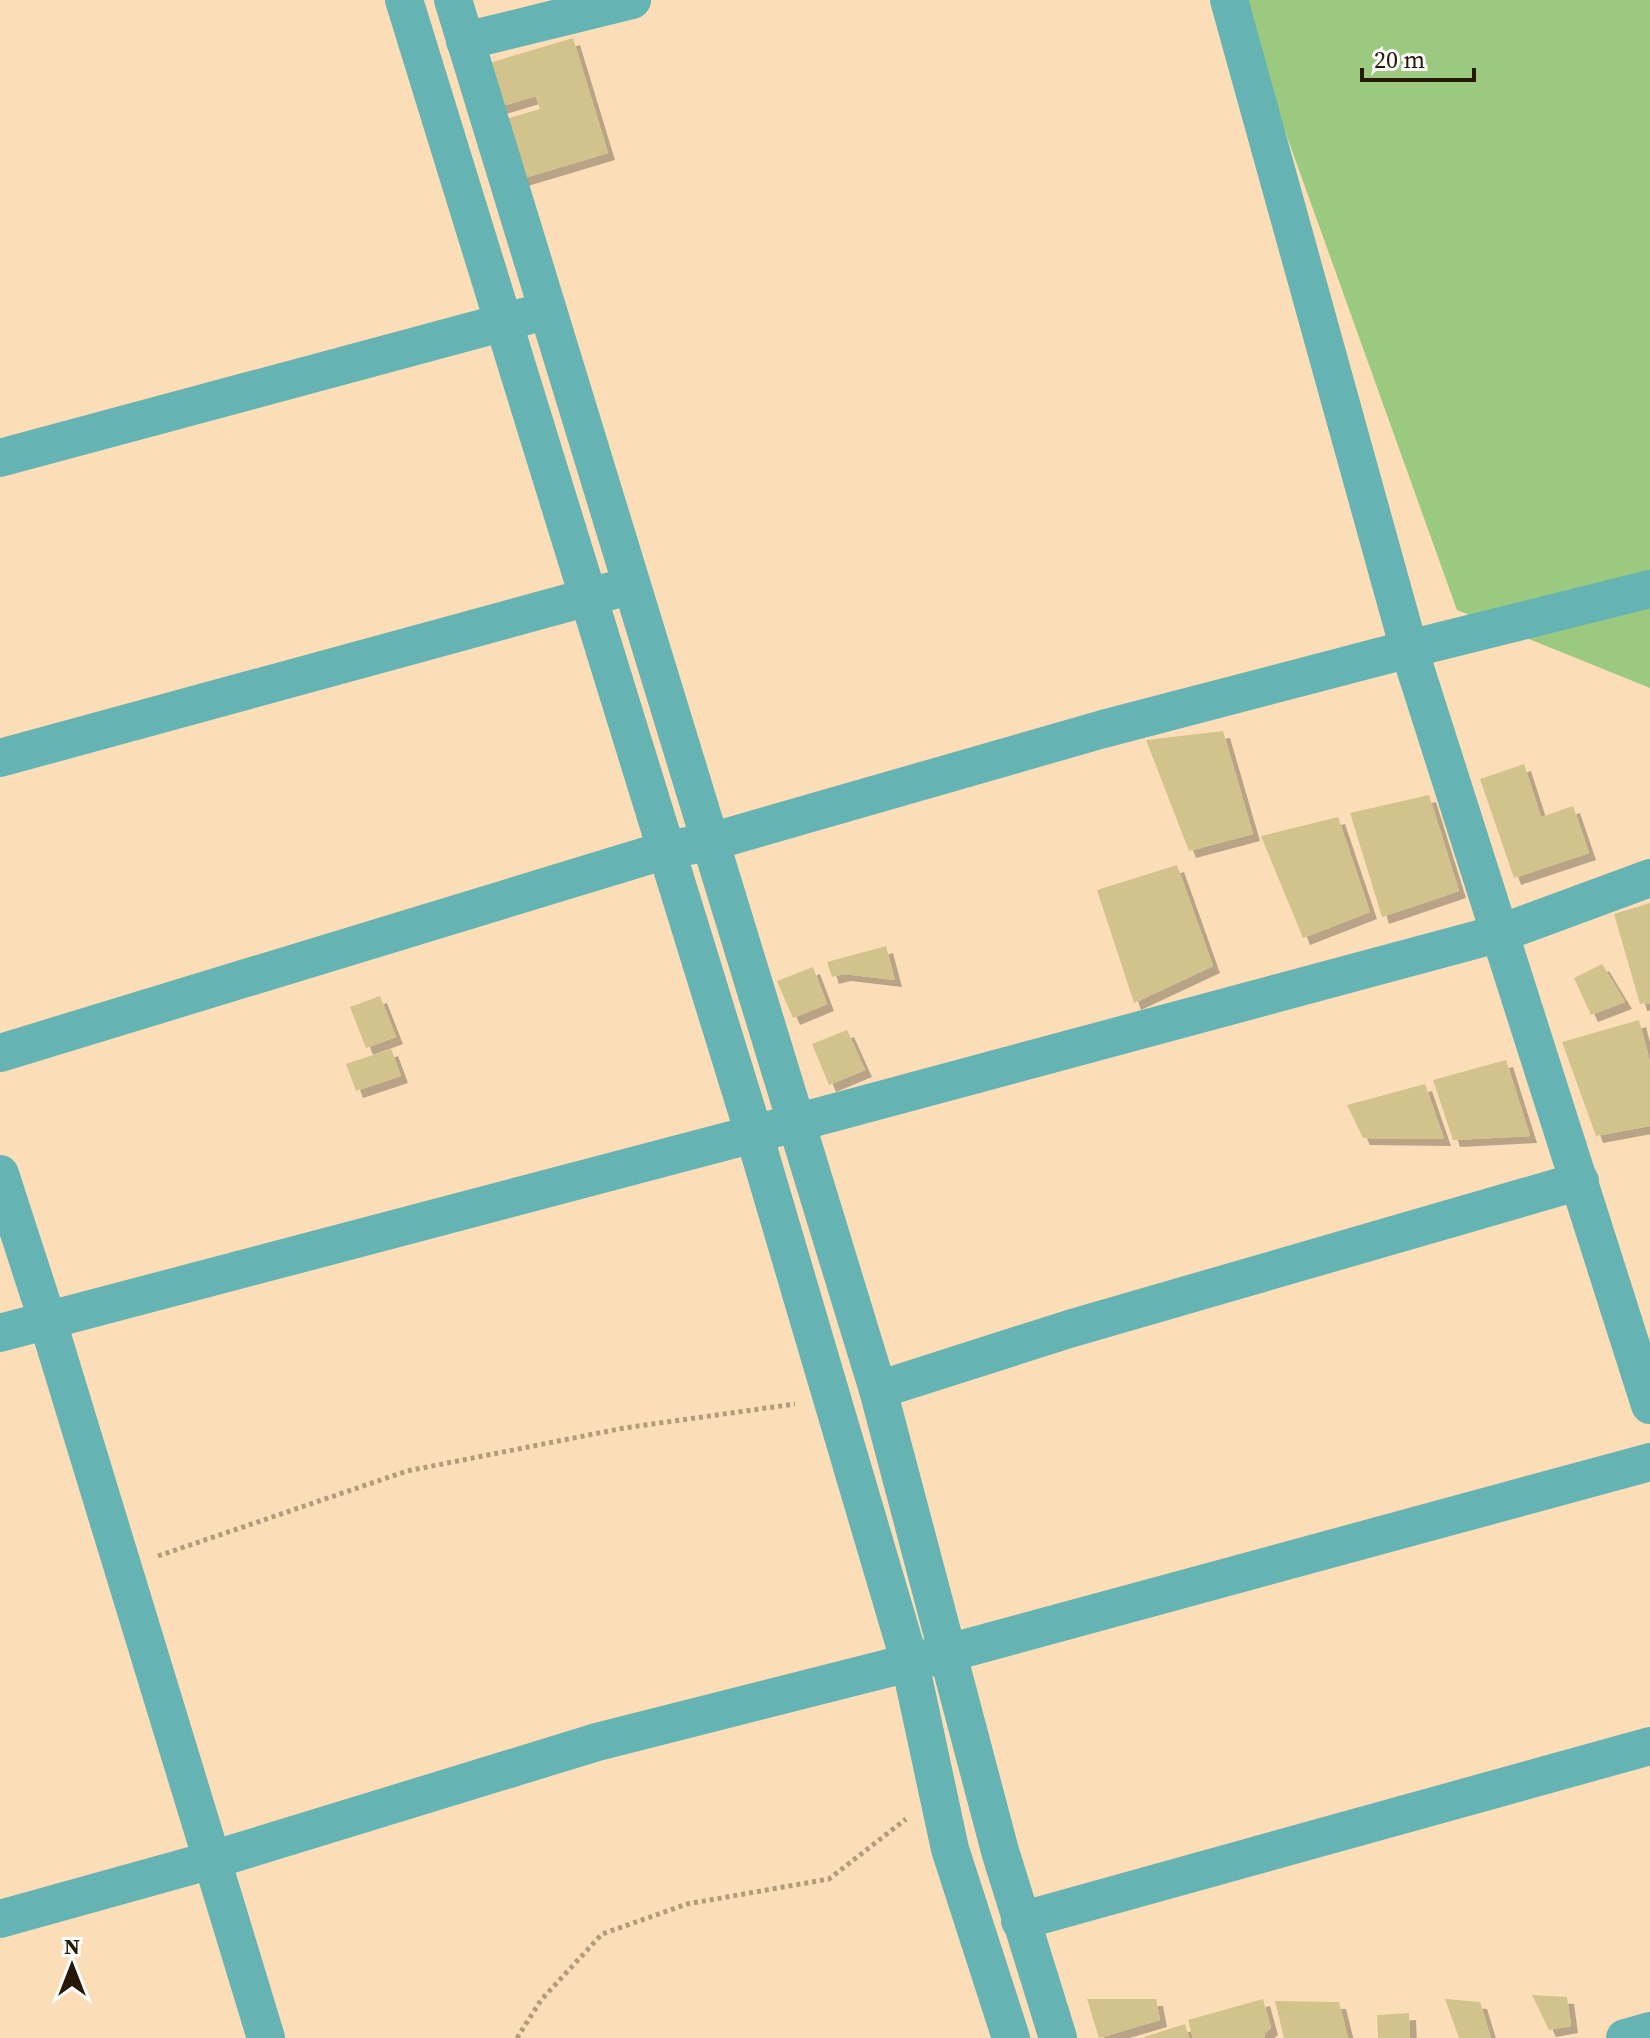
<svg xmlns="http://www.w3.org/2000/svg" width="1650" height="2038" viewBox="0 0 1650 2038" font-family="'Source Serif 4',serif">
<defs>
<filter id="shadow"><feDropShadow dx="7" dy="7" stdDeviation="0" flood-color="#0004"/></filter>
</defs>
<rect width="100%" height="100%" fill="#fbdeb8"/>
<polygon fill="#9bc980" points="1238,0 1650,0 1650,688 1457,610"/>
<g fill="#d2c38c" filter="url(#shadow)">
<polygon points="573,38 608,153 521,179 502,120 540,109 536,96 499,107 486,64"/>
<polygon points="1223,731 1253,834 1189,851 1146,740"/>
<polygon points="1524,764 1541,817 1573,806 1589,853 1514,878 1480,779"/>
<polygon points="1429,795 1459,891 1382,917 1350,813"/>
<polygon points="1338,817 1370,912 1303,938 1261,836"/>
<polygon points="1177,865 1213,966 1134,1003 1097,890"/>
<polygon points="1650,903 1650,1003 1640,1004 1614,914"/>
<polygon points="886,946 895,980 844,974 832,977 827,962"/>
<polygon points="1602,964 1625,1002 1591,1015 1574,978"/>
<polygon points="813,967 827,1004 793,1018 777,981"/>
<polygon points="380,996 396,1037 366,1048 350,1007"/>
<polygon points="1639,1020 1650,1062 1650,1126 1596,1136 1562,1042"/>
<polygon points="847,1030 865,1070 829,1085 812,1044"/>
<polygon points="391,1049 401,1076 356,1091 346,1064"/>
<polygon points="1506,1060 1530,1136 1453,1140 1433,1080"/>
<polygon points="1425,1084 1444,1139 1363,1138 1347,1105"/>
<polygon points="1532,1995 1567,1997 1571,2026 1549,2030"/>
<polygon points="1087,1999 1156,1999 1160,2020 1099,2038"/>
<polygon points="1263,1999 1271,2028 1265,2033 1265,2038 1193,2038 1188,2020"/>
<polygon points="1445,1999 1480,2002 1491,2038 1459,2038"/>
<polygon points="1275,2001 1339,2002 1348,2038 1284,2038"/>
<polygon points="1409,2013 1410,2038 1378,2038 1377,2015"/>
<polygon points="1185,2024 1189,2038 1144,2038 1144,2037"/>
</g>
<g fill="none" stroke-linecap="round" stroke-linejoin="round">
<g stroke="#b29b7c" stroke-width="5" stroke-dasharray="4 4" stroke-linecap="butt">
<polyline points="158,1556 407,1471 624,1428 795,1404"/>
<polyline points="517,2038 541,2000 602,1934 687,1904 829,1879 906,1819"/>
</g>
<g stroke="#65b3b2" stroke-width="38">
<polyline points="404,0 754,1134 910,1663 950,1849 1011,2038"/>
<polyline points="453,0 878,1390 1000,1851 1058,2038"/>
<polyline points="1229,0 1409,649 1650,589"/>
<polyline points="465,41 632,0"/>
<polyline points="0,458 527,316"/>
<polyline points="0,758 611,591"/>
<polyline points="0,1053 666,850 710,842 1103,729 1409,649 1650,1405"/>
<polyline points="0,1174 47,1319 212,1860 0,1919"/>
<polyline points="0,1333 754,1134 1501,933 1650,878"/>
<polyline points="878,1390 1069,1329 1580,1181"/>
<polyline points="1020,1921 1650,1746"/>
<polyline points="266,2038 212,1860 597,1742 948,1653 1650,1462"/>
<polyline points="1625,2038 1650,2031"/>
</g>
</g>
<g transform="translate(72 1966)" stroke="#ffffff" stroke-width="6" paint-order="stroke">
<path d="M0-6L14 30L0 20L-14 30Z" fill="#261907"/>
<text y="-12" font-size="22" font-weight="bold" text-anchor="middle" fill="#261907">N</text>
</g>
<path d="M1362 68v12h112v-12" fill="none" stroke="#261907" stroke-width="4"/>
<text x="1374" y="68" font-size="24" fill="#261907" stroke="#ffffff" stroke-width="6" paint-order="stroke">20 m</text>
</svg>
